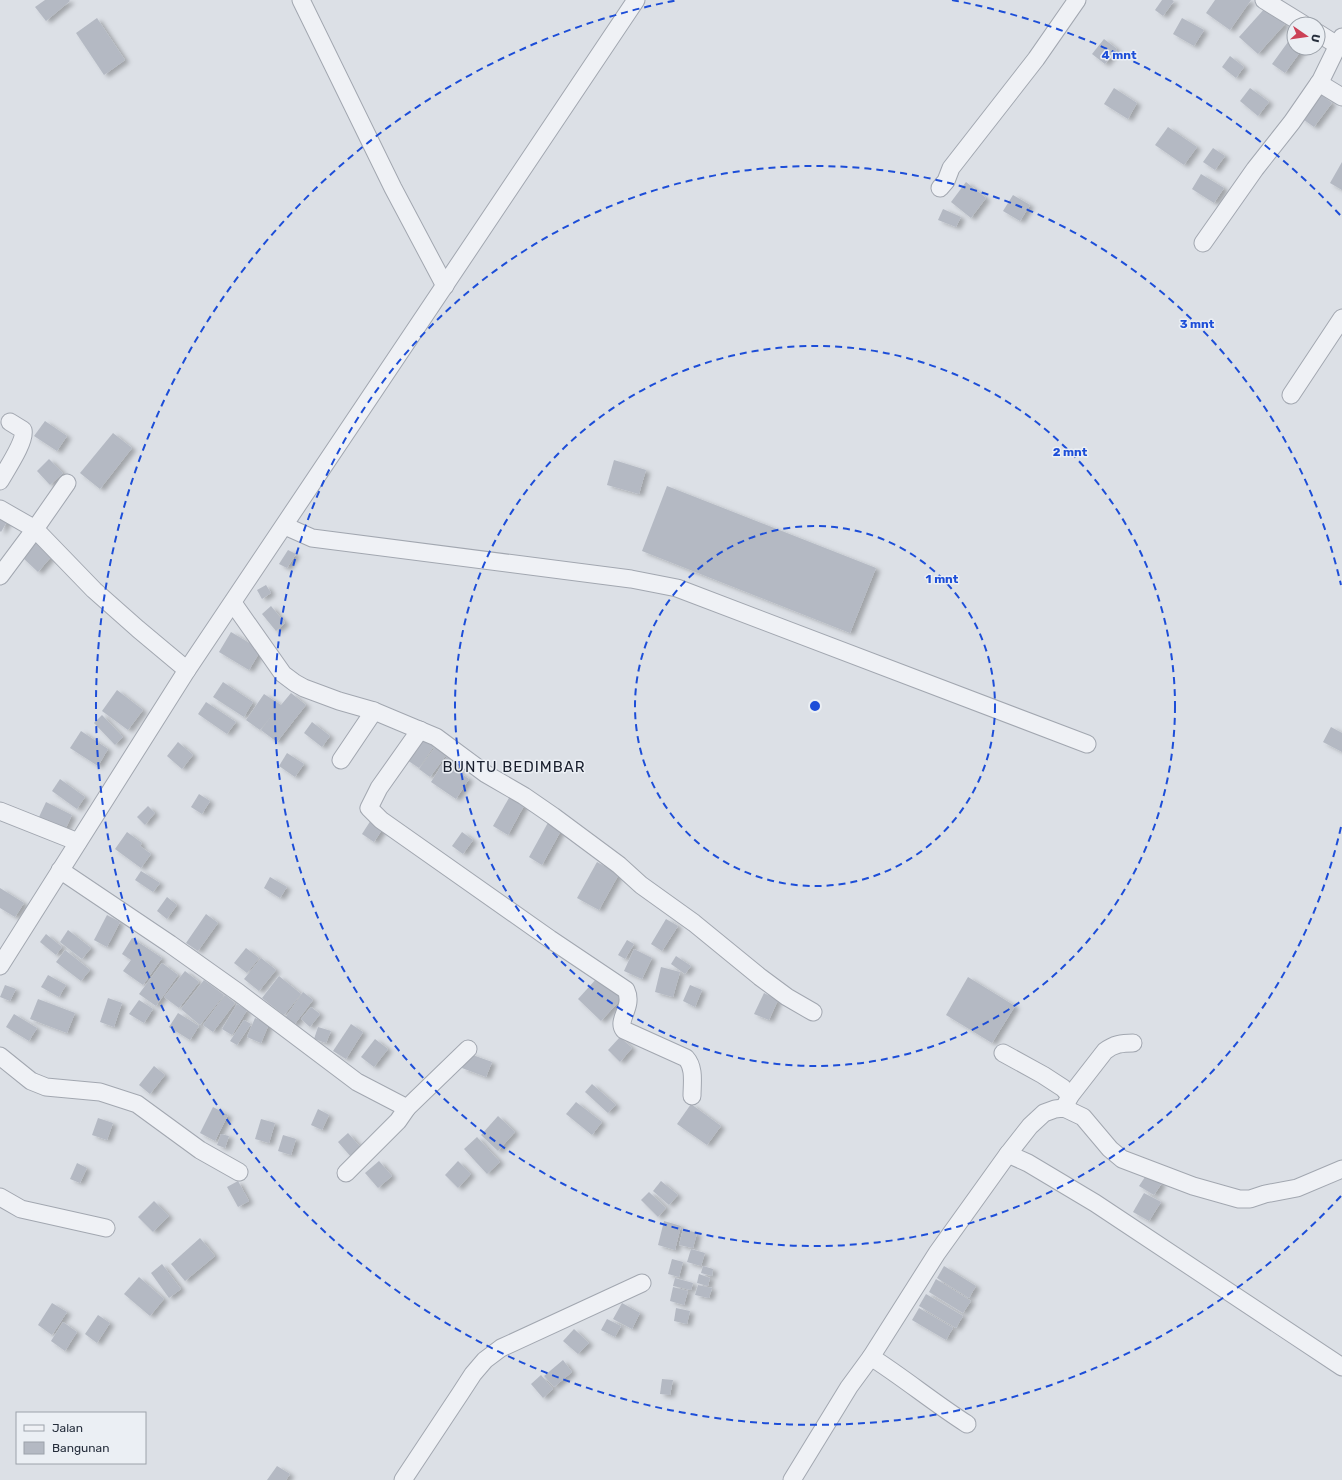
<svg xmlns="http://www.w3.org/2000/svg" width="1342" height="1480" viewBox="0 0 1342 1480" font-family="Rubik,sans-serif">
<defs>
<filter id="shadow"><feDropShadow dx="4.5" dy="2.5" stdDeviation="2" flood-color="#0004"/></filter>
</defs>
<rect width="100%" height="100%" fill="#dce0e6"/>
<g fill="#b4b9c3" filter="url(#shadow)">
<polygon points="45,0 69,0 70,1 46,21 35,7"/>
<polygon points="1162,0 1172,0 1174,1 1163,16 1155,10"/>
<polygon points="1215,0 1251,0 1230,30 1206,13"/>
<polygon points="1266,7 1285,24 1258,54 1239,37"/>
<polygon points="97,18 125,60 104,75 76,33"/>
<polygon points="1182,18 1204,30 1194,46 1173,34"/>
<polygon points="1293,35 1294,36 1294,48 1303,48 1285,73 1272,64"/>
<polygon points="1104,39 1117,49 1105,64 1092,54"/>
<polygon points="1230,56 1244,67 1236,78 1222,67"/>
<polygon points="1114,88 1137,103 1128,119 1104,104"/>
<polygon points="1250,88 1269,102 1258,116 1240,101"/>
<polygon points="1318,92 1332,103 1314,127 1300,117"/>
<polygon points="1168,127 1197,147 1184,165 1155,145"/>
<polygon points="1213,148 1225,156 1215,170 1203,162"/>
<polygon points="1342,162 1342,190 1330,183"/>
<polygon points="1201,174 1224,188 1214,203 1192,189"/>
<polygon points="966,182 986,198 971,218 951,202"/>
<polygon points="1013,195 1030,205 1020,221 1003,211"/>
<polygon points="943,209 961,217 956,227 938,220"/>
<polygon points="45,421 67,436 57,451 34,436"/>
<polygon points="113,433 132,448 100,489 80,473"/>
<polygon points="49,459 63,473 50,485 37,471"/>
<polygon points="614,460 646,470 639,494 607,485"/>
<polygon points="667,486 876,568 850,633 642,551"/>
<polygon points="0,515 8,520 1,532 0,531"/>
<polygon points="36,543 51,557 38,572 22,557"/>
<polygon points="288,550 296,554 287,568 279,564"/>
<polygon points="266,585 271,593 262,599 257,590"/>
<polygon points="271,606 285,623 276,631 262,614"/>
<polygon points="231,632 261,650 249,670 219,652"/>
<polygon points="223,682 253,702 244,717 213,697"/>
<polygon points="117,690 143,710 128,730 102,711"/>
<polygon points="291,693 306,705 277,742 261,730 273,714 260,730 246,720 264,694 281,705"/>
<polygon points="206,702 236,722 227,734 198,714"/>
<polygon points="102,715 123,737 115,745 94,723"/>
<polygon points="312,722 330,736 322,747 304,733"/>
<polygon points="1331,727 1342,733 1342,752 1323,742"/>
<polygon points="81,731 108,749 98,766 70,748"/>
<polygon points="423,738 434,746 419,768 407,760"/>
<polygon points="178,742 193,755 182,769 167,756"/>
<polygon points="436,746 447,754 430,777 419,769"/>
<polygon points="287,753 304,764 295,777 279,766"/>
<polygon points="448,755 461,764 457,771 469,779 456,799 431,782"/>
<polygon points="60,779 85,797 77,809 52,791"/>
<polygon points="199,794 210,801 202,814 191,807"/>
<polygon points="510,796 525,804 508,835 493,826"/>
<polygon points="46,802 72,815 65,830 39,817"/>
<polygon points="148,806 155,813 145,825 137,817"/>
<polygon points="550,819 563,827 542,865 529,857"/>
<polygon points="371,820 383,828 374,842 362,834"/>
<polygon points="127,832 142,843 140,846 151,854 141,868 115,849"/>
<polygon points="462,832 473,840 463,854 452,846"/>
<polygon points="597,862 619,874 599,910 577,898"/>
<polygon points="141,871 160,883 153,892 135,880"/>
<polygon points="270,877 287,887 280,898 264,888"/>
<polygon points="0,888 24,903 15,917 0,908"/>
<polygon points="167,897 177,905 167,919 157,911"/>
<polygon points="206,914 218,923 198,951 186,943"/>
<polygon points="107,915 120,922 107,947 94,940"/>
<polygon points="666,919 678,926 662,951 651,944"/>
<polygon points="68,930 91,948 82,959 60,942"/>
<polygon points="46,934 62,947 56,955 40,942"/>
<polygon points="132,938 162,958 143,985 123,971 131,960 122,954"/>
<polygon points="627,940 634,944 625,959 618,955"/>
<polygon points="246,948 259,958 247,973 234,963"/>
<polygon points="634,949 652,958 642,979 624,971"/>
<polygon points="65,950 90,970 81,981 56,962"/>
<polygon points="676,956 691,966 685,974 671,964"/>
<polygon points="261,958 276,970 259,991 244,979"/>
<polygon points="162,963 178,975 156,1006 139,994"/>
<polygon points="661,967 680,972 673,997 655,992"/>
<polygon points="185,971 199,982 179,1008 164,997"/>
<polygon points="48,975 66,985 59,997 41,987"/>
<polygon points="279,976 301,994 284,1015 262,998"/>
<polygon points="598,977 622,998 601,1021 578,999"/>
<polygon points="968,977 1015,1006 992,1043 946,1015"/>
<polygon points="204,980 224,995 200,1025 181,1009"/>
<polygon points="5,985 16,989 10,1001 0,997"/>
<polygon points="690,985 702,990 695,1007 683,1001"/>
<polygon points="303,992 313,1000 294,1025 285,1018"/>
<polygon points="764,993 778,1000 769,1020 754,1014"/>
<polygon points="225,995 235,1003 213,1032 203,1025"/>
<polygon points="108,998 122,1003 114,1027 100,1022"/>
<polygon points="38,999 75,1013 67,1033 30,1019"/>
<polygon points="139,1000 153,1009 144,1023 129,1014"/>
<polygon points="237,1004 247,1010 232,1035 222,1029"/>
<polygon points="311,1007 320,1014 310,1027 301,1019"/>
<polygon points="178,1013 199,1026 190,1040 169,1027"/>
<polygon points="14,1014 37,1028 29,1041 6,1027"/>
<polygon points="255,1018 269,1024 261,1043 247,1037"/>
<polygon points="244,1020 251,1024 237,1045 230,1041"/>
<polygon points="351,1024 363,1032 346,1059 333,1051"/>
<polygon points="318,1027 331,1031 326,1043 314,1039"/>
<polygon points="620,1037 632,1048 620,1062 608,1050"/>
<polygon points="375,1039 388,1049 374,1067 361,1057"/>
<polygon points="467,1053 492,1062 486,1077 462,1068"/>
<polygon points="154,1066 165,1075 150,1094 139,1085"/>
<polygon points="592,1084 616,1105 608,1113 585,1092"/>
<polygon points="576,1102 602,1122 592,1135 566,1114"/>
<polygon points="691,1104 721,1126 707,1145 677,1124"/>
<polygon points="213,1107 228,1115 215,1141 200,1133"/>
<polygon points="318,1109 329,1115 322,1130 311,1125"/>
<polygon points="498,1116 515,1132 498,1151 481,1135"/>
<polygon points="98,1118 113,1123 107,1140 92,1135"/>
<polygon points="261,1119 275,1123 269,1143 255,1139"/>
<polygon points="348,1133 362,1149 352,1158 338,1142"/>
<polygon points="221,1134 229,1136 225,1148 217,1145"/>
<polygon points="283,1135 296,1139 291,1155 278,1151"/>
<polygon points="477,1137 500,1162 487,1174 464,1149"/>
<polygon points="379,1161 392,1176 378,1188 365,1173"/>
<polygon points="458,1161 471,1174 458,1188 445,1175"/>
<polygon points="77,1163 87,1168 80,1183 70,1179"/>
<polygon points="1147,1174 1162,1183 1154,1195 1139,1186"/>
<polygon points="238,1181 249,1201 238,1207 227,1187"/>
<polygon points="661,1181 678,1195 669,1205 653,1191"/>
<polygon points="649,1192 666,1208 658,1217 641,1200"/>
<polygon points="1144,1193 1161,1202 1149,1221 1133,1212"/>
<polygon points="154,1201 169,1216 153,1232 138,1217"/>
<polygon points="664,1221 681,1226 675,1250 658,1245"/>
<polygon points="683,1229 697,1233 693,1248 679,1245"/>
<polygon points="200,1238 215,1256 185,1281 171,1264"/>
<polygon points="691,1249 705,1253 701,1266 687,1262"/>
<polygon points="672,1259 683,1262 679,1277 668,1274"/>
<polygon points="162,1264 181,1289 169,1298 151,1273"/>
<polygon points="703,1266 713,1269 712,1276 701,1273"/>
<polygon points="944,1266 976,1286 969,1298 937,1278"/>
<polygon points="699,1274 710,1278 708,1286 697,1283"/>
<polygon points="139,1277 164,1299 150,1316 124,1294"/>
<polygon points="675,1278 693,1283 691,1290 673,1286"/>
<polygon points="936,1279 971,1301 963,1313 929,1292"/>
<polygon points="698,1285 712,1288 709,1298 695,1295"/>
<polygon points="673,1287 688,1291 684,1305 670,1301"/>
<polygon points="926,1294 963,1316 956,1328 919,1306"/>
<polygon points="52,1303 67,1312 52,1335 38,1325"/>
<polygon points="622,1303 640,1313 632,1329 613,1319"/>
<polygon points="676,1308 690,1311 687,1324 674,1321"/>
<polygon points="919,1308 953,1328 946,1340 912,1320"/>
<polygon points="98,1315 110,1323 97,1343 85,1334"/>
<polygon points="607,1319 621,1326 615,1337 601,1330"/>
<polygon points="63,1322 77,1332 65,1351 51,1341"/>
<polygon points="574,1329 589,1343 578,1354 563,1341"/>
<polygon points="563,1360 572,1372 554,1387 544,1376"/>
<polygon points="541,1375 553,1389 543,1398 531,1384"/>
<polygon points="662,1379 673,1380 670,1395 660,1394"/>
<polygon points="277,1466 290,1474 286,1480 267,1480"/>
</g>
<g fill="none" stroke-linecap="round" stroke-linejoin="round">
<defs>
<g id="minor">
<polyline points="301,0 393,188 445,286"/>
<polyline points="1264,0 1303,24"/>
<polyline points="1318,33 1337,45"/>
<polyline points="1319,83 1342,97"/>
<polyline points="940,188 946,181 951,168 1036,59 1077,0"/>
<polyline points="1203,243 1255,169 1292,122 1321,80 1342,37"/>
<polyline points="1291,395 1342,318"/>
<path d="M0 481C6 470 26 441 23 430L10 422"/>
<polyline points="0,509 35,529 94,590 138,629 187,670"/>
<polyline points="285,526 312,538 631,579 677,588 1087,744"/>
<polyline points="0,576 35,529 67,483"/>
<polyline points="233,603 283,674 295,683 304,688 339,701 374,711 436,737 486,774 524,796 553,816 619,865 641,885 694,923 760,977 787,997 813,1012"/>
<path d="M420 730 379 788 369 808 381 820 550 939 626 990C634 1007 616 1020 624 1030L686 1058C695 1068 692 1083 692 1096"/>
<polyline points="341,760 374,711"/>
<polyline points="0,811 78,842"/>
<polyline points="60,870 170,944 239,993 357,1082 407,1108 468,1049"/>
<polyline points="0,966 187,670 636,0"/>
<polyline points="1003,1053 1043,1075 1063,1088 1070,1096"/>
<polyline points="0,1056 31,1081 46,1087 100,1092 137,1104 200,1150 239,1172"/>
<path d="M1064 1108 1070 1096 1105 1051C1114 1044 1122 1043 1133 1043"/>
<polyline points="1008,1154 1028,1163 1095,1203 1342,1367"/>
<polyline points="346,1173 398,1121 407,1108"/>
<polyline points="0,1197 21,1209 106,1228"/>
<path d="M871 1357C904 1378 934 1403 967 1424"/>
<polyline points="403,1480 460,1394 473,1374 485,1360 501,1348 642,1283"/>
<polyline points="792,1480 849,1387 871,1357 937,1253 1008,1154 1030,1126 1044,1113 1055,1109 1064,1108 1083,1117 1110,1149 1122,1159 1193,1186 1239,1199 1250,1199 1265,1194 1297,1188 1342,1169"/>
</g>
</defs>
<use href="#minor" stroke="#a2a7b0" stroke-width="19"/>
<use href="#minor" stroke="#eff1f5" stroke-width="17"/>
</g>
<g fill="none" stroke="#1d4ed8" stroke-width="2" stroke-dasharray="7 5">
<circle cx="815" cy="706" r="180"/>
<circle cx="815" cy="706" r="360"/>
<path d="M1341 827A540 540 0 1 1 1341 585"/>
<path d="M1341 1196A719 719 0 1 1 678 0M952 0A719 719 0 0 1 1341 216"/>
</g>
<g text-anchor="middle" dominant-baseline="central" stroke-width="3" stroke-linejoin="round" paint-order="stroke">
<g font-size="15" letter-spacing="1" fill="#191f2d" stroke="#ebeff4">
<text x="514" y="767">BUNTU BEDIMBAR</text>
</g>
</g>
<circle cx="815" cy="706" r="6" fill="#1d4ed8" stroke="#ebeff4" stroke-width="2"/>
<g font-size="12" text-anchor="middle" font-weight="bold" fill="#1d4ed8" stroke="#ebeff4" stroke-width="3" stroke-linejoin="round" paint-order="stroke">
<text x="1119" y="59">4 mnt</text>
<text x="1197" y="328">3 mnt</text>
<text x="1070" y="456">2 mnt</text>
<text x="942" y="583">1 mnt</text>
</g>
<rect x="16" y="1412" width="130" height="52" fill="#ebeff4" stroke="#9ca2aa"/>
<rect x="24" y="1425" width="20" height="6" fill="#eff1f5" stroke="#9ca2aa"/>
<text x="52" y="1432" font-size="12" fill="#262e3c">Jalan</text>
<rect x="24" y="1442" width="20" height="12" fill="#b4b9c3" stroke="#9ca2aa"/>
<text x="52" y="1452" font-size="12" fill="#262e3c">Bangunan</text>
<g transform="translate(1306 36) rotate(103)"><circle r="19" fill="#ebeff4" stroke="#9ca2aa"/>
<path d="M0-3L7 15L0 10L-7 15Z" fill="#cb4156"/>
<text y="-6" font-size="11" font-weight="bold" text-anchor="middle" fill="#262e3c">U</text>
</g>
</svg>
